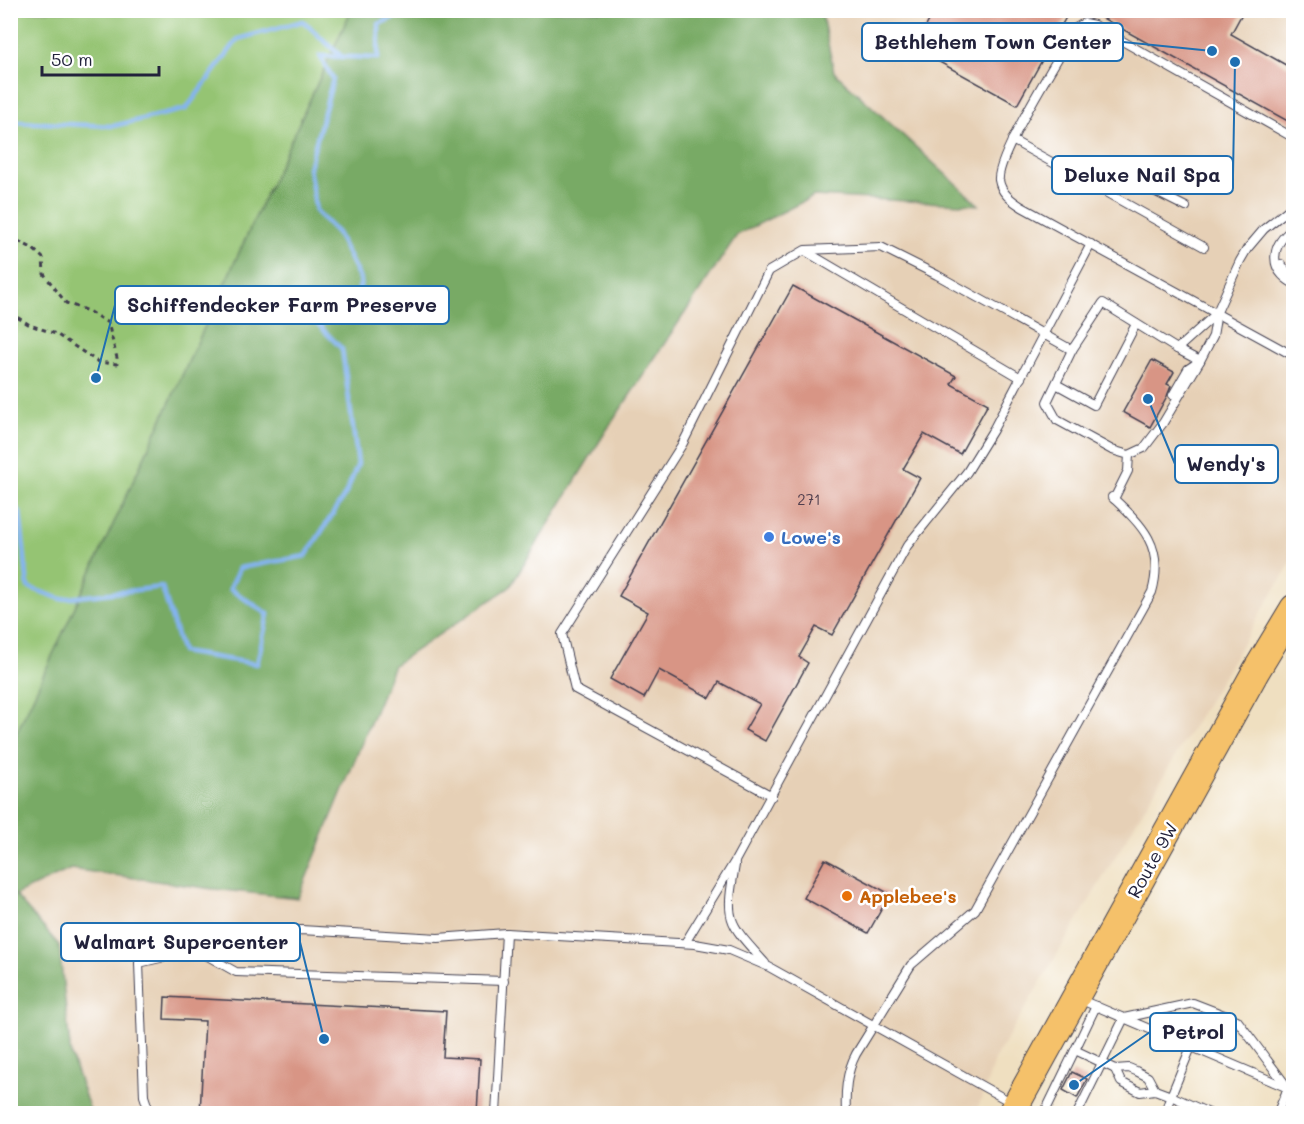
<svg xmlns="http://www.w3.org/2000/svg" width="1304" height="1124" viewBox="0 0 1304 1124" font-family="Mali,sans-serif">
<rect width="100%" height="100%" fill="#fff"/>
<filter id="ink" filterUnits="userSpaceOnUse"><feTurbulence type="fractalNoise" baseFrequency=".0167" numOctaves="2"/><feDisplacementMap in="SourceGraphic" scale="12" xChannelSelector="R" yChannelSelector="G"/><feConvolveMatrix kernelMatrix="1 2 1 2 8 2 1 2 1" color-interpolation-filters="sRGB"/></filter>
<filter id="wash" filterUnits="userSpaceOnUse"><feTurbulence type="fractalNoise" baseFrequency=".008" numOctaves="4" result="noise"/><feDisplacementMap in="SourceGraphic" scale="24" xChannelSelector="R" yChannelSelector="G"/><feGaussianBlur stdDeviation="1.35" result="paint"/><feColorMatrix in="noise" values="0 0 0 0 0 0 0 0 0 0 0 0 0 0 0 0 0 1.4 0 .05"/><feComposite in="paint" operator="in"/></filter>
<g filter="url(#wash)">
<rect width="100%" height="100%" fill="#efdfc0"/>
<polygon fill="#e6d0b6" points="821,11 1293,11 1293,559 997,1055 976,1113 91,1113 71,1056 59,945 15,895 71,869 213,889 298,898 394,665 510,587 606,431 737,235 814,196 978,205 834,72"/>
<polygon fill="#95c473" stroke="#5c7357" stroke-width="1.5" points="11,11 351,11 11,745"/>
<polygon fill="#78aa65" stroke="#4d6650" stroke-width="1.5" points="351,11 821,11 834,72 979,205 814,196 737,235 606,431 510,587 394,665 298,898 213,889 71,869 15,895 59,945 71,1056 91,1113 11,1113 11,745"/>
<g fill="none" stroke-linecap="round" stroke-linejoin="round">
<g stroke="#84b4f0" stroke-width="4.5">
<polyline points="10,117 16,122 113,126 186,109 238,39 303,21 342,57"/>
<polyline points="10,504 20,512 28,587 61,599 162,587 182,652 257,664 268,614 230,589 239,568 306,556 346,493 358,464 342,349 312,318 355,306 361,281 337,233 316,211 309,168 333,79 320,56 378,58 379,24 410,10"/>
</g>
</g>
<g id="blocks">
<g fill="#d89585">
<polygon points="935,10 1070,10 1017,105 914,48"/>
<polygon points="1088,10 1244,10 1231,34 1293,69 1293,124"/>
<polygon points="793,286 956,376 951,384 988,404 960,454 924,434 903,469 920,478 832,635 816,627 799,657 808,663 765,741 745,730 760,704 719,682 710,698 659,670 644,698 610,679 648,612 619,596"/>
<polygon points="1152,360 1174,372 1167,384 1171,386 1167,396 1150,427 1123,412"/>
<polygon points="825,859 890,894 868,933 804,898"/>
<polygon points="165,997 446,1011 443,1057 480,1059 477,1113 200,1113 205,1021 164,1019"/>
<polygon points="1072,1072 1087,1079 1077,1098 1063,1090"/>
</g>
</g>
</g>
<g filter="url(#ink)">
<use href="#blocks" fill-opacity="0" stroke="#413e4f" stroke-width="1.5"/>
<g fill="none" stroke-linecap="round" stroke-linejoin="round">
<defs>
<g id="service">
<path d="M1294 138 1094 25 1084 23 1076 28C1061 54 996 157 999 180 1001 193 1011 200 1022 207L1294 356"/>
<polyline points="1012,140 1204,247"/>
<polyline points="1146,187 1186,207"/>
<path d="M1294 228C1271 244 1267 269 1294 284"/>
<polyline points="805,251 1021,378"/>
<polyline points="1281,264 1287,272 1294,276"/>
<polyline points="1177,349 1217,313"/>
<polyline points="1072,350 1047,402 1057,420 1112,450 1129,455 1128,471 1114,499"/>
<polyline points="1056,384 1094,405 1136,324"/>
<polyline points="1173,395 1188,369 1197,363"/>
<polyline points="1129,455 1144,448 1163,423 1200,361 1213,336 1217,312 1240,261 1247,249 1264,229 1294,205"/>
<polyline points="772,796 575,689 562,634 683,443 769,271 805,250 881,247 937,275 1072,350 1103,303 1177,349 1200,361"/>
<path d="M735 865C725 921 727 921 765 963"/>
<polyline points="685,943 735,861 907,546 967,472 993,430 1091,244"/>
<polyline points="195,949 236,972 504,981"/>
<polyline points="1079,999 1288,1088 1277,1114"/>
<polyline points="1075,1050 1096,1006"/>
<polyline points="1115,1069 1121,1082 1140,1092 1155,1090 1171,1096 1191,1047"/>
<polyline points="150,1114 144,1096 139,963 268,933 301,930 438,938 506,933 695,944 729,950 769,967 1016,1105 1035,1114"/>
<polyline points="496,1114 506,933"/>
<path d="M846 1114C845 1092 846 1073 856 1054L911 965 975 910 1152 592C1165 546 1142 525 1112 497"/>
<polyline points="1044,1114 1075,1050 1115,1069 1129,1068 1136,1071 1148,1077 1155,1090"/>
<polyline points="1077,1114 1124,1018 1193,1003 1237,1020 1288,1088"/>
<polyline points="1164,1114 1171,1096 1211,1114"/>
</g>
<polyline id="primary" points="1011,1114 1256,671 1294,608"/>
</defs>
<use href="#service" stroke="#413e4f" stroke-width="10"/>
<use href="#primary" stroke="#413e4f" stroke-width="29"/>
<polyline stroke="#413e4f" stroke-width="3" stroke-dasharray="4.5 4.5" stroke-linecap="butt" points="10,237 32,248 43,258 44,274 66,303 88,311 108,323 117,358 117,364 98,362 56,334 30,325 10,313"/>
<use href="#service" stroke="#fff" stroke-width="8"/>
<use href="#primary" stroke="#f5c16b" stroke-width="27"/>
</g>
</g>
<circle fill="#3f7fe0" stroke="#fff" stroke-width="2" cx="769" cy="537" r="6"/>
<circle fill="#e8710a" stroke="#fff" stroke-width="2" cx="847" cy="896" r="6"/>
<g text-anchor="middle" dominant-baseline="central" stroke-width="5" stroke-linejoin="round" paint-order="stroke">
<g font-size="15" fill="#503f4e">
<text x="809" y="499">271</text>
</g>
<g font-size="18" font-weight="bold" fill="#366cbe" stroke="#fff" text-anchor="start">
<text x="781" y="537">Lowe's</text>
</g>
<g font-size="18" fill="#22223b" stroke="#fff">
<text transform="translate(1152 860) rotate(-61)">Route 9W</text>
</g>
<g font-size="18" font-weight="bold" fill="#c56008" stroke="#fff" text-anchor="start">
<text x="859" y="896">Applebee's</text>
</g>
</g>
<path fill="none" stroke="#1f6fb2" stroke-width="2" d="M1212 51L1123 42M1235 62L1233 175M96 378L115 305M1148 399L1175 464M324 1039L300 942M1074 1085L1150 1032"/>
<g fill="#1f6fb2" stroke="#fff" stroke-width="2">
<circle cx="1212" cy="51" r="6"/>
<circle cx="1235" cy="62" r="6"/>
<circle cx="96" cy="378" r="6"/>
<circle cx="1148" cy="399" r="6"/>
<circle cx="324" cy="1039" r="6"/>
<circle cx="1074" cy="1085" r="6"/>
</g>
<g fill="#fff" stroke="#1f6fb2" stroke-width="2">
<rect x="862" y="23" width="261" height="38" rx="6"/>
<rect x="1052" y="156" width="181" height="38" rx="6"/>
<rect x="115" y="286" width="334" height="38" rx="6"/>
<rect x="1175" y="445" width="103" height="38" rx="6"/>
<rect x="61" y="923" width="239" height="38" rx="6"/>
<rect x="1150" y="1013" width="86" height="38" rx="6"/>
</g>
<g font-size="20" text-anchor="middle" font-weight="bold" fill="#22223b">
<text x="993" y="49">Bethlehem Town Center</text>
<text x="1142" y="182">Deluxe Nail Spa</text>
<text x="282" y="312">Schiffendecker Farm Preserve</text>
<text x="1226" y="471">Wendy's</text>
<text x="181" y="949">Walmart Supercenter</text>
<text x="1193" y="1039">Petrol</text>
</g>
<rect width="1304" height="1124" fill="none" stroke="#fff" stroke-width="36"/>
<path d="M42 66v9h117v-9" fill="none" stroke="#22223b" stroke-width="3"/>
<text x="51" y="66" font-size="18" fill="#22223b" stroke="#ffffff" stroke-width="4.5" paint-order="stroke">50 m</text>
</svg>
